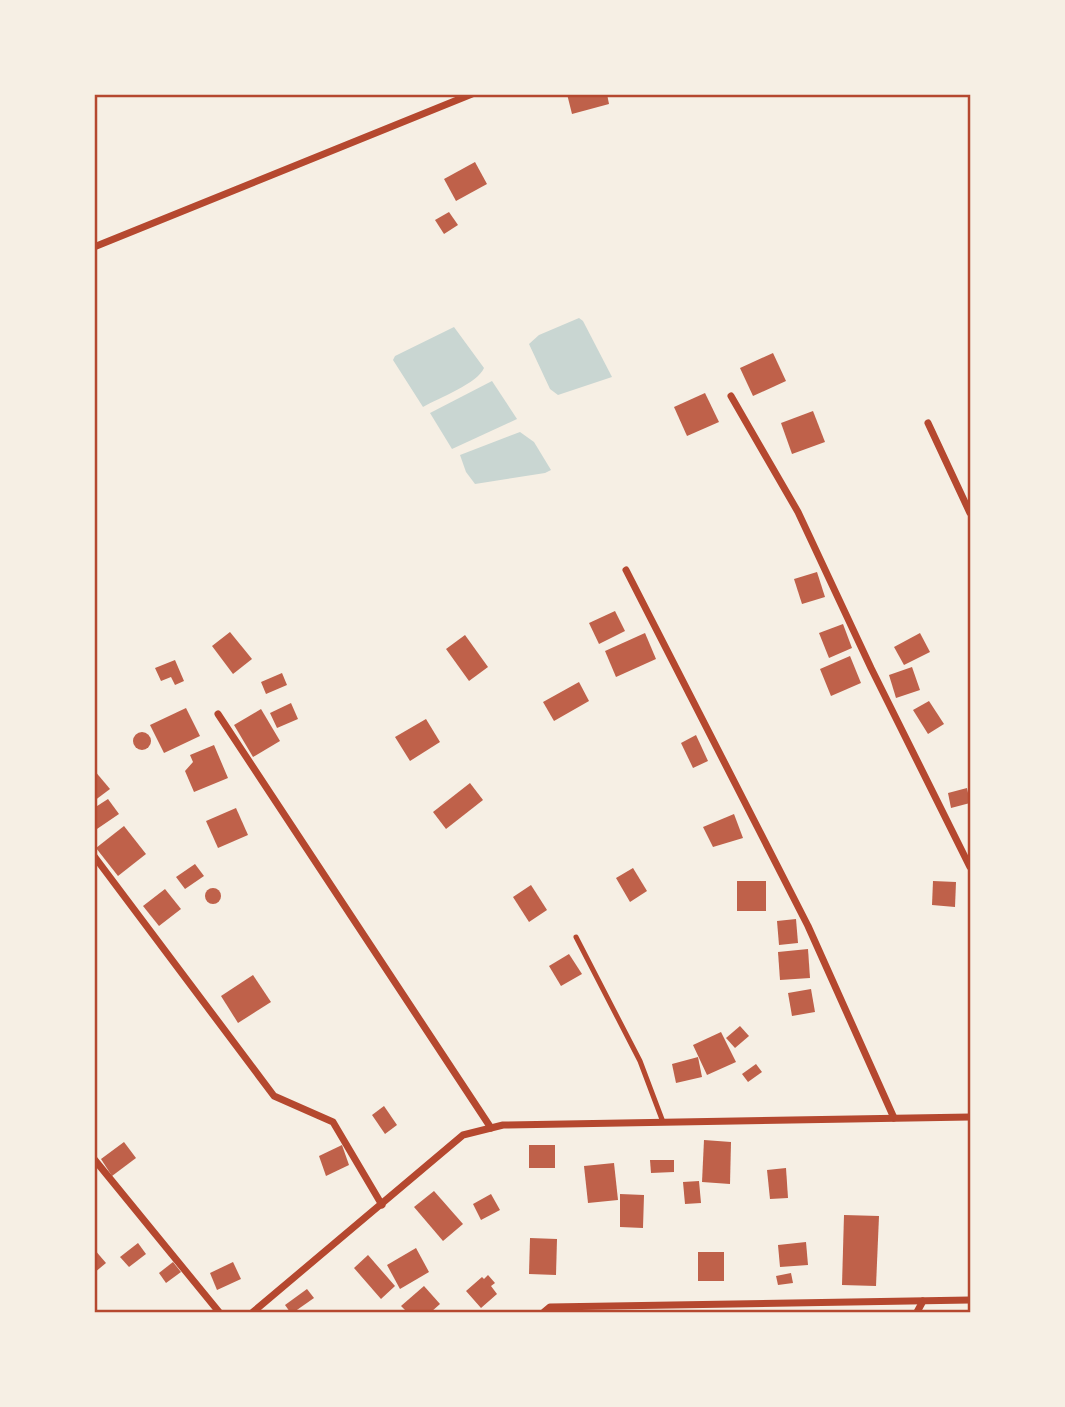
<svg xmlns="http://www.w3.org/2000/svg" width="1065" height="1407" viewBox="0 0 1065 1407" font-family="'Nunito Sans',sans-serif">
<rect width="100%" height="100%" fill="#f6efe4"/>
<g fill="#c9d6d2">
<polygon points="579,318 583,321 612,377 558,395 550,389 529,344 539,335"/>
<path d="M454 327 484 368C478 383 439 398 423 407L393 360 395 356Z"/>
<polygon points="492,381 517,419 452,449 430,413"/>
<polygon points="520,432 534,442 551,470 545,473 475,484 466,472 460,455"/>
</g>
<g fill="#bf614a">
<polygon points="567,94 607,94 609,104 572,114"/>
<polygon points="475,162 487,184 456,201 444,179"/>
<polygon points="449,212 458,225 444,234 435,220"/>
<polygon points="773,353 786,381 753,396 740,368"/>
<polygon points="705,393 719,422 687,436 674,407"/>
<polygon points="813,411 825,442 792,454 781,423"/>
<polygon points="817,572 825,597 802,604 794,579"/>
<polygon points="615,611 625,631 599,644 589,623"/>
<polygon points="843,624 852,648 829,658 819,633"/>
<polygon points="230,632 252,659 233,674 212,646"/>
<polygon points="645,633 656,659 616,677 605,651"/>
<polygon points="920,633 930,652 904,665 894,647"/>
<polygon points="465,635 488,667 469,681 446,649"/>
<polygon points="850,656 861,683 831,696 820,669"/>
<polygon points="175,660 184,681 175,685 171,677 161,681 155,668"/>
<polygon points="912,667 920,690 896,698 889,675"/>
<polygon points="282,673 287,685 266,694 261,682"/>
<polygon points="579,682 589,701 554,721 543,702"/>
<polygon points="929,701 944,724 928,734 913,710"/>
<polygon points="291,703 298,719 277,728 270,713"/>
<polygon points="186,708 200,736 164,753 150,725"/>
<polygon points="261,709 280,741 253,757 234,725"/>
<polygon points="426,719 440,742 410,761 395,737"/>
<circle cx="142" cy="741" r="9"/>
<polygon points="696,735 708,761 693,768 681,743"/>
<polygon points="214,745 228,778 194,792 185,771 193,762 190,755"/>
<polygon points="94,770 110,789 94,801"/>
<polygon points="470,783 483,800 446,829 433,812"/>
<polygon points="967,788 970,803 951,808 948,793"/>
<polygon points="108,799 119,814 94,831 94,808"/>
<polygon points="236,808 248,835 218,848 206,821"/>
<polygon points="734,814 743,838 713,847 703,827"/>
<polygon points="124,826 146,854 118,876 96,848"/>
<polygon points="195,864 204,876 185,889 176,877"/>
<polygon points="633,868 647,891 630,902 616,878"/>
<rect x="737" y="881" width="29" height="30"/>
<polygon points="933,881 956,882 955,907 932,905"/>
<polygon points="531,885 547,910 529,922 513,897"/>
<circle cx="213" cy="896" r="8"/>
<polygon points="165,889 181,909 159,926 143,906"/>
<polygon points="796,919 798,943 779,945 777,921"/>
<polygon points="808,949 810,978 780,980 778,952"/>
<polygon points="569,954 582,974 561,986 549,966"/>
<polygon points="253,975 271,1002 238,1023 221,996"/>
<polygon points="811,989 815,1012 792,1016 788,993"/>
<polygon points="740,1026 749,1036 735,1048 726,1038"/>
<polygon points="721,1032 736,1062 707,1075 693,1045"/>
<polygon points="698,1057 702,1077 676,1083 672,1064"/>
<polygon points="756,1064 762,1072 748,1082 742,1074"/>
<polygon points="384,1106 397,1125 385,1134 372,1115"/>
<polygon points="704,1140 731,1142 730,1184 702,1182"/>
<polygon points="124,1142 136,1158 112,1176 101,1159"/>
<polygon points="342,1145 349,1165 326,1176 319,1156"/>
<rect x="529" y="1145" width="26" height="23"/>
<polygon points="650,1160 674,1160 674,1172 651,1173"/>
<polygon points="614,1163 618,1200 588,1203 584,1166"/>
<polygon points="786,1168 788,1198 770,1199 767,1170"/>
<polygon points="699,1181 701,1203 685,1204 683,1182"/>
<polygon points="434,1191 463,1224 443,1241 414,1207"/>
<polygon points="491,1194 500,1210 481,1220 473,1204"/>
<polygon points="620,1194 644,1195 643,1228 620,1227"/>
<polygon points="844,1215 879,1216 876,1286 842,1285"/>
<polygon points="530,1238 557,1239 556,1275 529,1274"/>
<polygon points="806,1242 808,1265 780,1267 778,1245"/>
<polygon points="138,1243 146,1254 129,1267 120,1257"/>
<polygon points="416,1248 429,1272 400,1289 387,1265"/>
<polygon points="94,1249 106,1263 94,1273"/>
<rect x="698" y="1252" width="26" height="29"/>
<polygon points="368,1255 395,1286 381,1299 354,1268"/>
<polygon points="173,1262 181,1272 166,1283 159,1273"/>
<polygon points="233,1262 241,1279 217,1290 210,1273"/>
<polygon points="791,1273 793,1283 778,1285 776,1276"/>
<polygon points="488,1275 495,1283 491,1286 497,1294 481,1308 466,1291 482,1277 484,1279"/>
<polygon points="424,1286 440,1304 431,1312 407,1312 401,1306"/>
<polygon points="307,1289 314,1298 294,1312 290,1312 285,1305"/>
</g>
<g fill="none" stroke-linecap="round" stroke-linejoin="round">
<polyline stroke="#b5482f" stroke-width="5" points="576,937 640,1061 663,1122"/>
<g stroke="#b5482f" stroke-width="7">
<polyline points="94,247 472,94"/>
<polyline points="731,396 798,512 871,668 970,867"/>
<polyline points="928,423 970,513"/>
<polyline points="626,570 808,926 894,1118"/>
<polyline points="218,714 491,1128"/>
<polyline points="94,856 274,1096 333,1122 382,1205"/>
<polyline points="94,1159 219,1312"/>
<polyline points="253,1312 463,1135 503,1125 970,1117"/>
<polyline points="544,1312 550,1307 970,1300"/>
<polyline points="917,1312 923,1301"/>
</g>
</g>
<rect width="1065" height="1407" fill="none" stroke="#f6efe4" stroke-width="192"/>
<rect x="96" y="96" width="873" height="1215" fill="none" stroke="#b5482f" stroke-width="2.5"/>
</svg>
